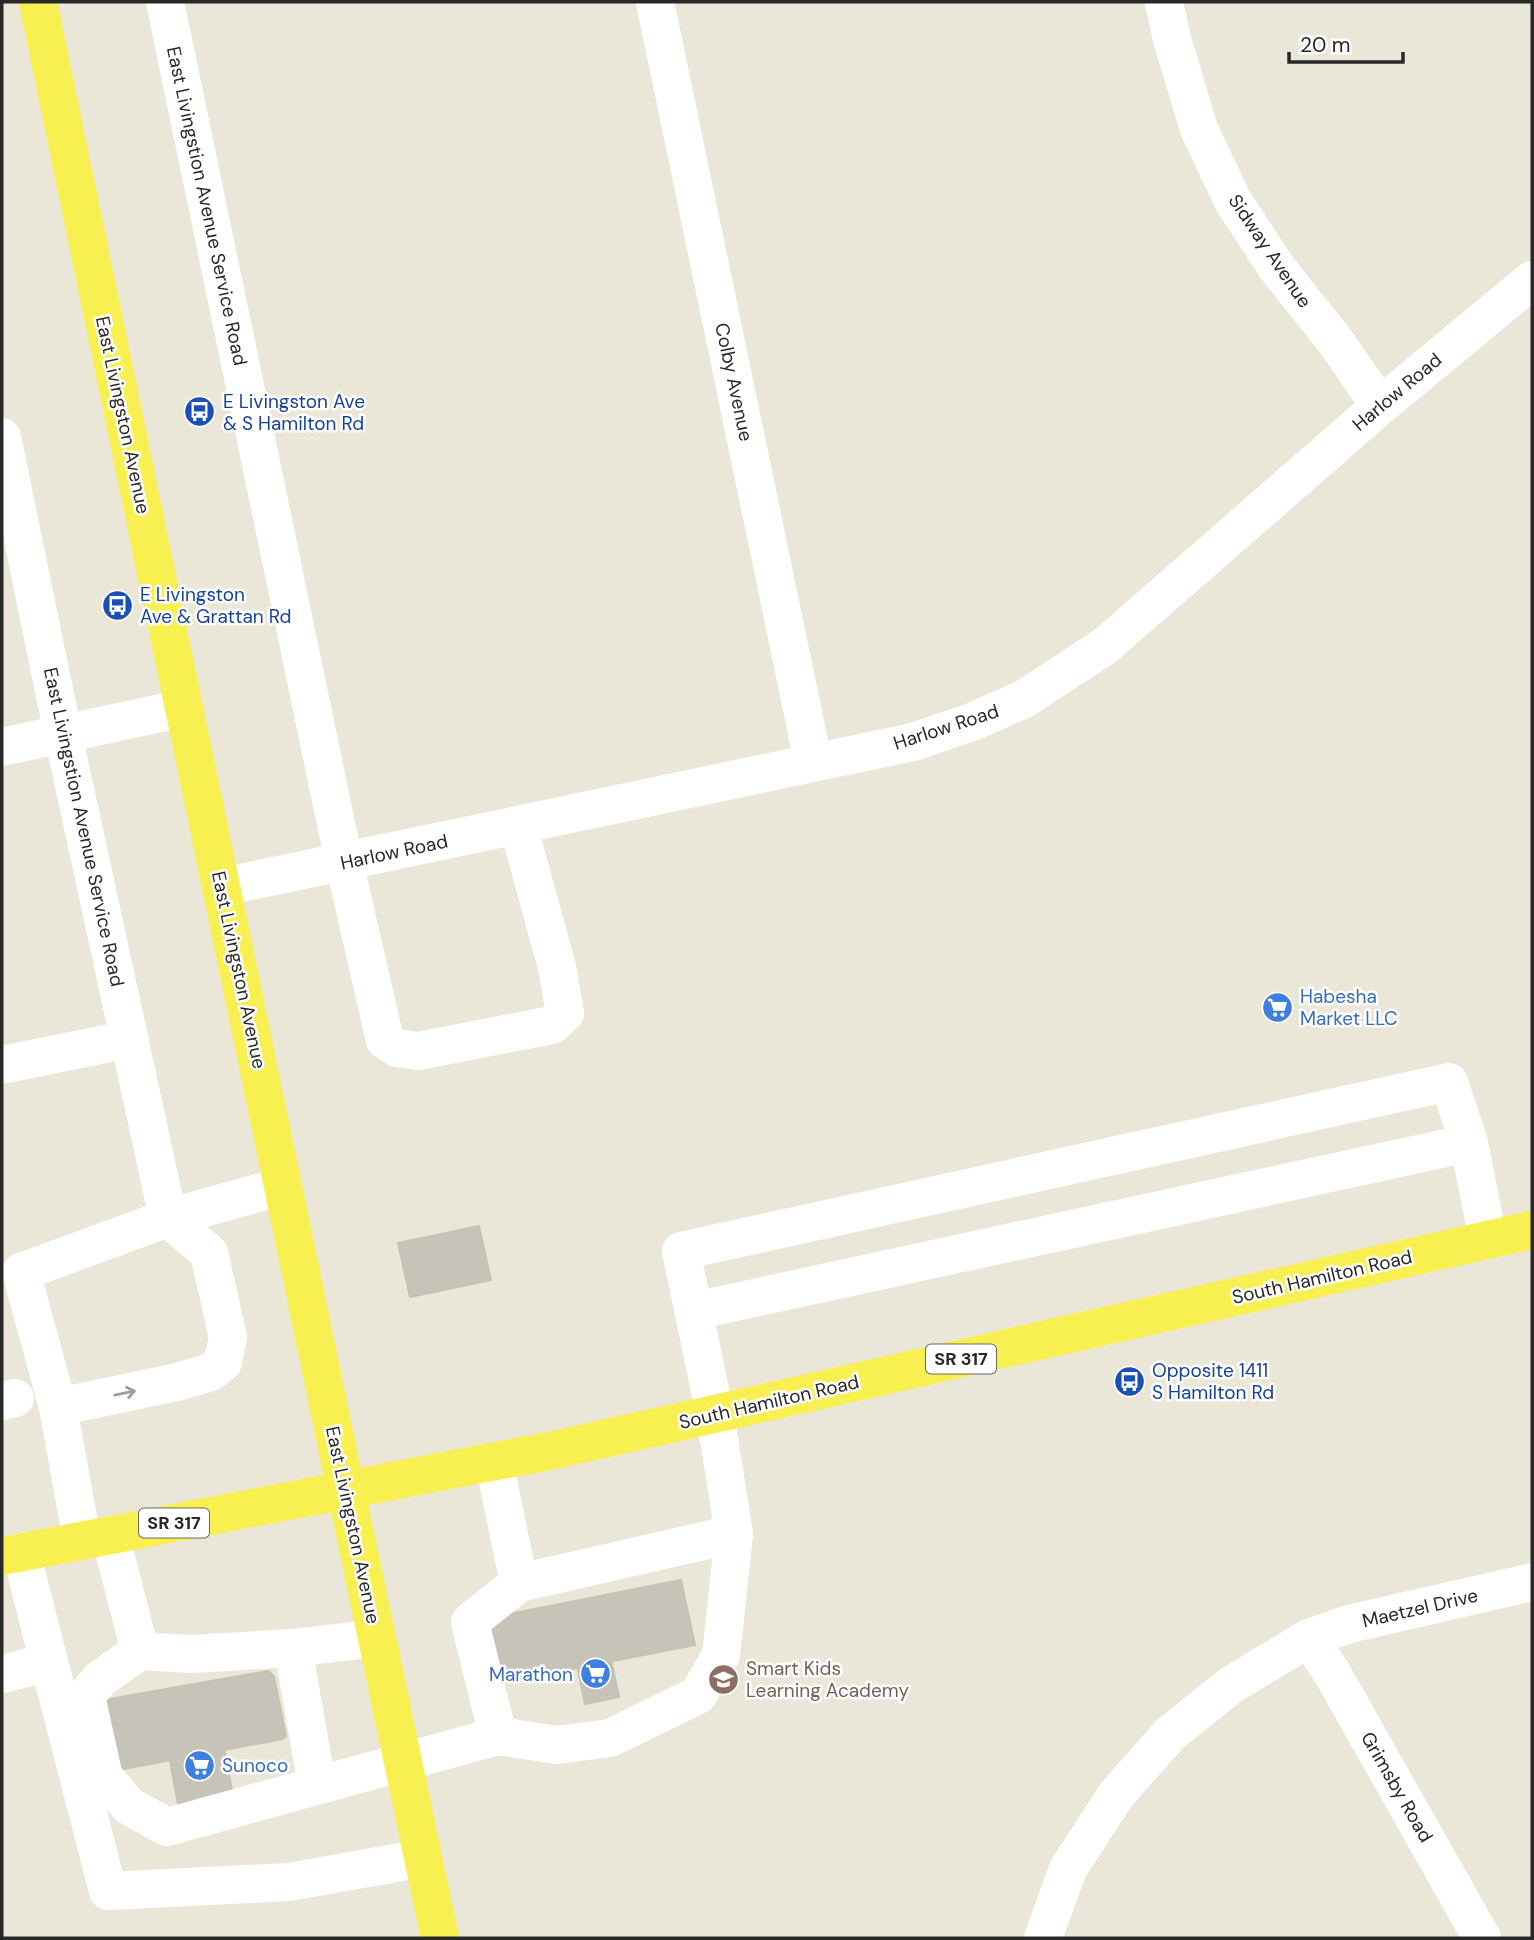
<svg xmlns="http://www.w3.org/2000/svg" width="1534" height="1940" viewBox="0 0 1534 1940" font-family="'DM Sans',sans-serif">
<rect width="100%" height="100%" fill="#ebe7d8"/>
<g fill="#c6c3b8" stroke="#c6c3b2" stroke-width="2">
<polygon points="479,1226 491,1280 410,1297 398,1243"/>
<polygon points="681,1580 695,1645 492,1685 479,1620"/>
<polygon points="608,1644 619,1697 585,1704 574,1651"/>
<polygon points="268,1671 274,1676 286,1736 283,1739 113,1771 98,1701"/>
<polygon points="219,1723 233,1795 178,1804 165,1734"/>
</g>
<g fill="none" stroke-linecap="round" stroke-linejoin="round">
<g stroke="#fff" stroke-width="38">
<polyline points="165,2 344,862 385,1040 397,1048 418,1051 552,1025 565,1013 557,967 518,825"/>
<polyline points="655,2 813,761"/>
<polyline points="1164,2 1172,39 1199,129 1233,201 1277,268 1336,342 1380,406"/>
<polyline points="2,437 63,734 168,1218"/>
<polyline points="2,747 184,708"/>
<polyline points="222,887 913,742 972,722 1024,699 1105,646 1380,406 1532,280"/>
<polyline points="2,1065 130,1039"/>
<polyline points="694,1311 1469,1143"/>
<polyline points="2,1401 15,1398"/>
<polyline points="58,1407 177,1382 211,1372 223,1362 228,1337 209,1253 168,1218"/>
<polyline points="494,1462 519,1583 734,1534 715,1414 681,1251 1449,1082 1469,1143 1488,1240"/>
<polyline points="110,1535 140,1651 191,1654 293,1648 377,1638"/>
<polyline points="82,1540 58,1407 21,1272 168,1218 283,1186"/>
<polyline points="1309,1638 1332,1673 1482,1938"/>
<polyline points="293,1648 317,1785"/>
<polyline points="140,1651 100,1679 86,1696 104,1777 129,1806 167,1827 498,1736 470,1622 519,1583"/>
<polyline points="49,1662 108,1891 289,1882 423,1858"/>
<polyline points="2,1674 49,1662 21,1552"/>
<polyline points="498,1736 557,1745 610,1738 698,1695 721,1655 734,1534"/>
<polyline points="1043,1938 1068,1869 1116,1795 1170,1734 1231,1685 1309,1638 1349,1624 1532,1582"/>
</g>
<g stroke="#f8f050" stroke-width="38">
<polyline points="38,2 346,1491 440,1938"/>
<polyline points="2,1556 554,1450 1532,1230"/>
</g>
</g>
<defs><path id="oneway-shaft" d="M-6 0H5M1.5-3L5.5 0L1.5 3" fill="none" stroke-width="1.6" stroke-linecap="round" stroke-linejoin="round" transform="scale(1.75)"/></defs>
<use stroke="#9e9e9e" href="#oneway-shaft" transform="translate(125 1393) rotate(-12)"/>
<defs>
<symbol id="bus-disc" viewBox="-11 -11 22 22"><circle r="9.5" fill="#1a4fb4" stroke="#fff"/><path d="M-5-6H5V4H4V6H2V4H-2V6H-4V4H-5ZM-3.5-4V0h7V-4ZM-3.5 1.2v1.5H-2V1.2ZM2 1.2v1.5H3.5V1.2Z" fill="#fff"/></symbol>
<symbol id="supermarket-disc" viewBox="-11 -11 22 22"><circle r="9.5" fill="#3f7fe0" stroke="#fff"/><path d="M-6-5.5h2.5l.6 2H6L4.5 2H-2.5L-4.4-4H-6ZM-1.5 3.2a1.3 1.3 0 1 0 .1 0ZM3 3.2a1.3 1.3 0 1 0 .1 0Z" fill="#fff"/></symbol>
<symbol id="school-disc" viewBox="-11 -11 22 22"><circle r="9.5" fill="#8d6e63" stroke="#fff"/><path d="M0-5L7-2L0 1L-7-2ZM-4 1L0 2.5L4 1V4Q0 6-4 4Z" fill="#fff"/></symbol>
</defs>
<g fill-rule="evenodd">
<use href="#bus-disc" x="182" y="394" width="35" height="35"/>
<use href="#bus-disc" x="100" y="588" width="35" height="35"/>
<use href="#supermarket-disc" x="1260" y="990" width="35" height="35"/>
<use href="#bus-disc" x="1112" y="1364" width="35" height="35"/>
<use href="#supermarket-disc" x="578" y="1656" width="35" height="35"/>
<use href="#school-disc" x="706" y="1662" width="35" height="35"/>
<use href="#supermarket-disc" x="182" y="1748" width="35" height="35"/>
</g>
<g text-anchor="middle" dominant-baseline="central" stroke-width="5" stroke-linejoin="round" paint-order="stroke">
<g fill="#fff" stroke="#686868" stroke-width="2">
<rect x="926" y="1344.5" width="70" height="29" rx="5"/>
<rect x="139" y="1508.5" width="70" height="29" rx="5"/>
</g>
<g font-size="18" font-weight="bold" fill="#282828">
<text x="961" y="1359">SR 317</text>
<text x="174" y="1523">SR 317</text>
</g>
<g font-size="19" fill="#282828" stroke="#fff">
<text transform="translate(207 206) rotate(78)">East Livingstion Avenue Service Road</text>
<text transform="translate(1270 251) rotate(56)">Sidway Avenue</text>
<text transform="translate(734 382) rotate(78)">Colby Avenue</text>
<text transform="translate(1397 392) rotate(-40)">Harlow Road</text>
<text transform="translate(123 415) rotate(78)">East Livingston Avenue</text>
<text transform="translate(946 727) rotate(-18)">Harlow Road</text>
<text transform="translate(84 827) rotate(78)">East Livingstion Avenue Service Road</text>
<text transform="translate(394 852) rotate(-12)">Harlow Road</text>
<text transform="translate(239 970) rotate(78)">East Livingston Avenue</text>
<text transform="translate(1322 1277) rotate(-13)">South Hamilton Road</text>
<text transform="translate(769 1402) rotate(-13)">South Hamilton Road</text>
<text transform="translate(353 1525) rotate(78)">East Livingston Avenue</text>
<text transform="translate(1420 1608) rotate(-13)">Maetzel Drive</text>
<text transform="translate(1397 1787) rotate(60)">Grimsby Road</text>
</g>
<g font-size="19" fill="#164399" stroke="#fff" text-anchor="start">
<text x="223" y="401">E Livingston Ave<tspan x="223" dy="22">&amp; S Hamilton Rd</tspan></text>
<text x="140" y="594">E Livingston<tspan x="140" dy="22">Ave &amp; Grattan Rd</tspan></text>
<text x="1152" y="1370">Opposite 1411<tspan x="1152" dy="22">S Hamilton Rd</tspan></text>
</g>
<g font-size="19" fill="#366cbe" stroke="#fff" text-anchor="start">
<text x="1300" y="996">Habesha<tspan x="1300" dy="22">Market LLC</tspan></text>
<text x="573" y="1674" text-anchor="end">Marathon</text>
<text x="222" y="1765">Sunoco</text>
</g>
<g font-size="19" fill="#785e54" stroke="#fff" text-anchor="start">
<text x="746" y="1668">Smart Kids<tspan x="746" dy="22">Learning Academy</tspan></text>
</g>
</g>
<rect width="1534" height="1940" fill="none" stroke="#282828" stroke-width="7"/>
<path d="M1289 52v10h114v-10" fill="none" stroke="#282828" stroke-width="3.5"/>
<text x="1300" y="52" font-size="21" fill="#282828" stroke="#ffffff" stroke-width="5" paint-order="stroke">20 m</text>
</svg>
